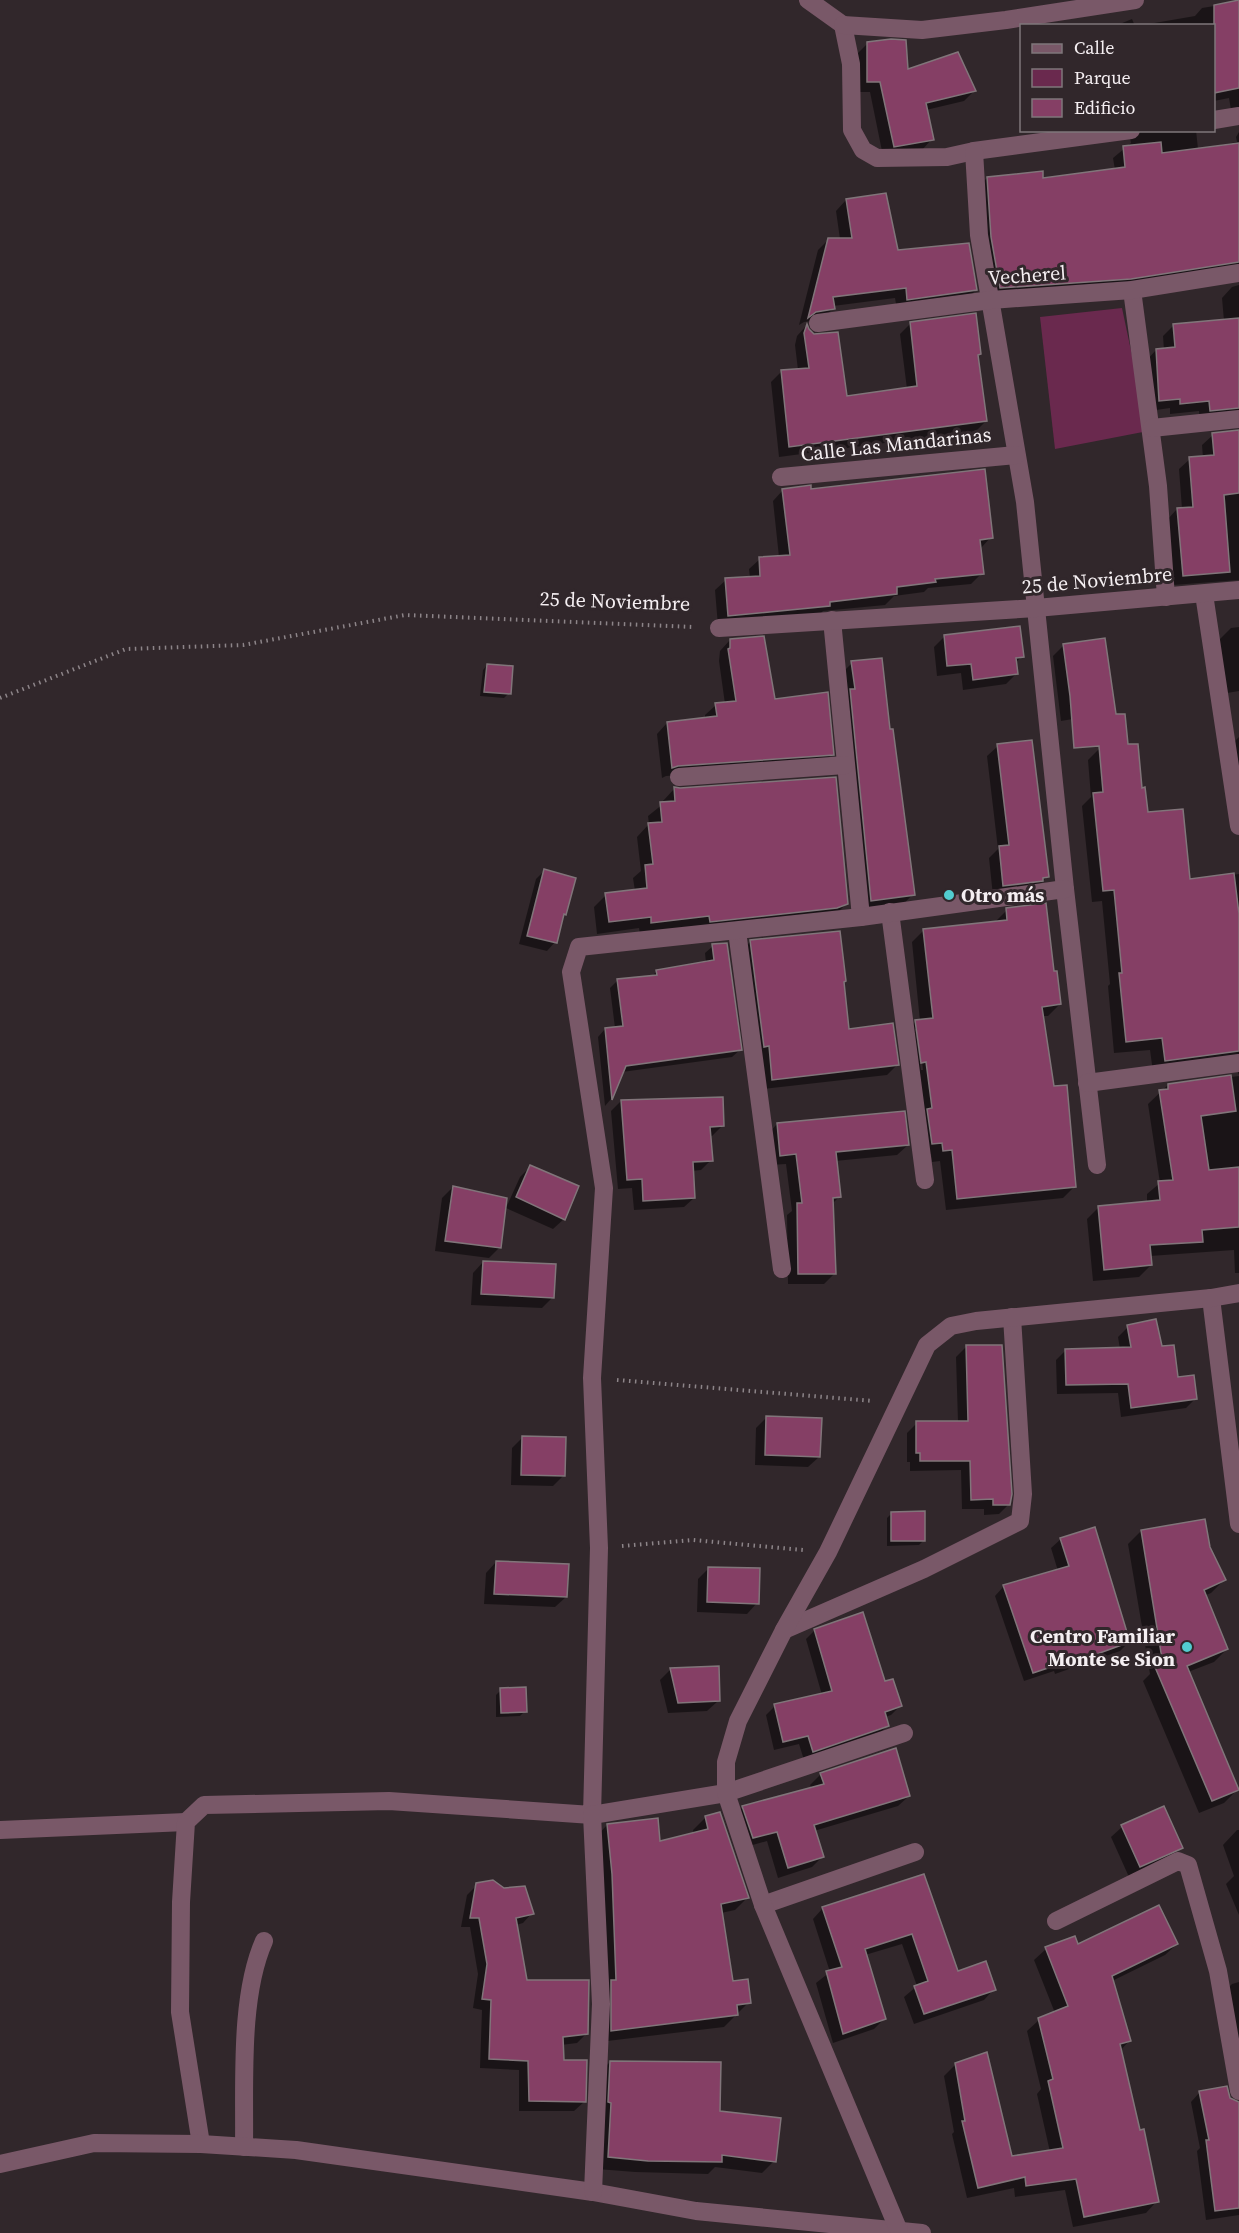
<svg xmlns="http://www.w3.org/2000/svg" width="1239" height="2233" viewBox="0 0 1239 2233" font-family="'Source Serif 4',serif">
<rect width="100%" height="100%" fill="#31272b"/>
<polygon fill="#6a294e" points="1122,308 1148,431 1055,449 1040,317"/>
<g fill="#0007" fill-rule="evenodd">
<polygon points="1239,2 1239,123 1232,116 1229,98 1214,101 1214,26 1137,26 1195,16 1202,8"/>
<polygon points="1132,19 1135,26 1115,26"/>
<polygon points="868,43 907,71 974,91 964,101 926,110 932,139 922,150 883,156 870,92 857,92 857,54"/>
<polygon points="1122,130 1196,130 1198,149 1237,142 1236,137 1239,132 1239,283 1238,277 989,298 977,188 987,178 1042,179 1115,170 1113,158 1131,143 1129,133"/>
<polygon points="846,200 897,252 976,290 965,301 897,310 895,298 833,306 833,309 822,319 804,322 799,325 818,250 829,239 840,239 836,211"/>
<polygon points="1239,285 1239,427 1200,421 1199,411 1170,414 1170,408 1149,411 1146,361 1156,350 1164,350 1163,336 1174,325 1224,321 1222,298 1232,287"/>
<polygon points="910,324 977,356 986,421 976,431 779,457 771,382 781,372 798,370 795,345 797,336 806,326 814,335 845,398 907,389 900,334"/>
<polygon points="1239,431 1239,580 1173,585 1167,520 1177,509 1182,509 1179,469 1190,459 1203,458 1202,445 1213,435"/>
<polygon points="783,490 810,491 991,537 981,548 982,573 971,584 928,588 924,592 894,596 885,605 823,611 818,616 718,626 715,590 726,580 750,578 749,569 760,559 779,557 773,501"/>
<polygon points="1239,627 1239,691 1227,693 1219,640 1231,628"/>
<polygon points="944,637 1022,656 1015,663 1016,674 1006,684 963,690 961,673 937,676 934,647"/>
<polygon points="730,640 773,701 832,754 822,765 666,776 662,778 657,734 667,723 705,719 705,715 716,705 725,704 719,661 720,651"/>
<polygon points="1064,645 1102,714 1061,721 1053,656"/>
<polygon points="852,663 888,731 913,894 899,909 857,914 838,677"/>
<polygon points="487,665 509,693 504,698 480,696 483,670"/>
<polygon points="1239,737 1239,774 1234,742"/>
<polygon points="998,746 1047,877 1037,887 993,896 989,858 998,849 987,756"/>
<polygon points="1100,748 1141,789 1147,814 1189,881 1239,874 1239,1075 1236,1067 1153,1072 1150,1050 1114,1053 1108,986 1110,984 1102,901 1092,902 1082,806 1091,797 1088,760"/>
<polygon points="674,789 847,903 835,915 640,934 639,928 597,934 594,907 606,895 635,891 633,878 641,871 637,837 649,824 648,816 663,804 663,801"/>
<polygon points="545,870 574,879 555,942 547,951 519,944 536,879"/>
<path d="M1007 910 1052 973 1060 1004 1048 1016H1042L1053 1088 1075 1186 1063 1198 946 1210 940 1161 932 1162 931 1154 920 1155 904 1033 916 1021H920L912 942 924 930 995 922ZM915 1029H918L923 1070H921Z"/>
<polygon points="750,942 842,983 848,1030 897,1065 887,1075 763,1089 740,952"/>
<polygon points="713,946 740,1050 732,1057 622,1072 611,1099 605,1106 598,1037 605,1029 615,1028 610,988 618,980 651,977 656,972 706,963 705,953"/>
<polygon points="1239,1076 1239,1273 1235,1273 1234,1250 1150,1256 1151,1265 1139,1277 1093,1281 1087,1219 1099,1207 1147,1203 1147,1194 1160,1183 1148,1104 1168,1085"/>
<polygon points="621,1101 722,1126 712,1136 709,1136 711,1160 701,1170 692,1171 694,1198 684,1207 634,1210 632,1188 618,1189 611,1111"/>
<polygon points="777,1124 908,1145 897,1155 835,1161 839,1197 831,1205 835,1273 824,1284 788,1284 787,1215 792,1211 786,1164 770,1165 767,1135"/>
<polygon points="530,1167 564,1219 553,1229 506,1208 520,1177"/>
<polygon points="453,1187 500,1247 489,1258 435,1251 442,1198"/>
<polygon points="483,1262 553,1297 542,1308 471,1305 473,1273"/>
<polygon points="1128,1327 1161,1348 1177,1379 1196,1398 1186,1408 1121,1417 1118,1393 1057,1394 1056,1360 1066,1350 1120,1349 1118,1337"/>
<polygon points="966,1347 1009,1504 999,1514 984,1515 984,1509 962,1509 961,1470 910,1471 910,1462 907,1462 907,1433 917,1423 958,1422 956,1357"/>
<polygon points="767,1417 819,1457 808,1467 755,1465 756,1428"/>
<polygon points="522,1438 564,1475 553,1486 511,1485 512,1448"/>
<polygon points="892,1513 924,1540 919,1545 887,1546 887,1518"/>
<polygon points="1141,1531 1208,1548 1224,1580 1211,1593 1204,1596 1227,1649 1214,1662 1188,1672 1237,1790 1224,1803 1199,1813 1143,1681 1150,1674 1128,1544"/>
<polygon points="1061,1539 1129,1642 1120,1651 1055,1674 1054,1671 1024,1681 995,1596 1004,1586 1058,1571 1051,1548"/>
<polygon points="496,1562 566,1597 555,1607 484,1604 486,1573"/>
<polygon points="709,1568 757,1603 747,1614 697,1612 698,1579"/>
<polygon points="815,1630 884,1683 900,1706 891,1715 885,1717 887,1726 878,1735 804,1760 799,1744 774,1750 766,1715 775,1706 822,1695 806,1639"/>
<polygon points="671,1669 718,1701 707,1711 668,1713 660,1680"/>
<polygon points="501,1690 525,1711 520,1716 496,1717 496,1695"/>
<polygon points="821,1774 909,1796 898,1806 814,1831 822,1857 812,1867 778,1878 767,1841 742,1848 732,1818 743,1807 812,1789 810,1785"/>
<polygon points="1163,1808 1181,1848 1171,1858 1129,1877 1111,1837 1122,1827"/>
<polygon points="706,1817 747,1898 735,1910 721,1913 732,1982 749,2002 724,2027 599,2042 595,1838 607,1825 658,1842 694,1834 693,1830"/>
<polygon points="1237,1830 1239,1830 1239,1915 1226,1884 1234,1876 1223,1845"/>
<polygon points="923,1876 957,1973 994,1989 984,2000 914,2024 904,1997 917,1986 902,1944 865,1955 885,2018 874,2029 833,2043 816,1983 830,1972 813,1919 823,1908"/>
<polygon points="477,1885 532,1913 523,1923 516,1925 526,1982 587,2033 577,2043 561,2045 562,2061 584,2102 574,2111 519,2111 519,2070 480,2068 482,2010 473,2008 478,1974 470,1927 461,1927 467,1895"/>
<polygon points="1177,1944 1165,1955 1112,1981 1129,2041 1120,2051 1157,2201 1146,2213 1073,2227 1065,2190 1015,2197 1014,2188 967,2198 952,2134 954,2132 944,2076 956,2064 1011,2158 1050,2152 1037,2094 1041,2089 1027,2031 1039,2020 1055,2013 1034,1960 1046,1949"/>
<polygon points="1239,1982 1239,2072 1223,1993 1232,1984"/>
<polygon points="610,2062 719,2112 774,2161 762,2173 715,2167 708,2174 635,2172 597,2169 598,2074"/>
<polygon points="1200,2092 1239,2103 1239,2215 1206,2220 1197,2151 1200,2148 1191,2102"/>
</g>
<g fill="#853f65" stroke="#81757a" stroke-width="1.5">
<polygon points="1239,0 1239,88 1214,93 1214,5"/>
<polygon points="891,39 906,40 908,69 958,52 976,91 926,103 934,140 894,147 880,82 867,82 867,42"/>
<polygon points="1161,142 1162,153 1239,143 1239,262 1131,279 1000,288 991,237 987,177 1043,171 1043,178 1125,167 1123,146"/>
<polygon points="886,193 898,250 969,243 977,290 907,300 906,288 833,297 835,309 816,312 808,318 828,238 852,238 846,199"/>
<polygon points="976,313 981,354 978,355 987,421 789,447 781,370 809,368 804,333 807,324 809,329 814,334 838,332 847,396 917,386 910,322"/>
<polygon points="1239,318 1239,408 1210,411 1209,401 1180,404 1180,399 1159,401 1156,349 1175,347 1173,324"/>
<polygon points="1239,430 1239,493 1224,495 1230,572 1183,576 1177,508 1193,507 1189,457 1214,455 1212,433"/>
<polygon points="985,469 993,538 980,540 984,574 935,579 936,582 897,587 897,594 830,602 830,606 728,616 725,578 760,576 759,557 790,555 782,489 811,485 811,489"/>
<polygon points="1020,626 1024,657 1016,658 1018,674 973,680 971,664 947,666 944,635"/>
<polygon points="764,636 775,699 828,692 834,755 678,766 672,768 667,722 717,716 715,703 736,701 728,649 730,648 730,639"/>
<polygon points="1105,638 1116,714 1125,714 1128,744 1138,744 1142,788 1145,787 1148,812 1183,809 1190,879 1234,873 1239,914 1239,1051 1165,1061 1162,1038 1126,1042 1119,973 1122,973 1114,890 1103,891 1093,793 1103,792 1099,746 1074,748 1070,696 1063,644"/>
<polygon points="882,658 890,729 893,729 915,895 871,901 850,689 855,689 851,661"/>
<polygon points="487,664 513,666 511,694 484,692"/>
<polygon points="1032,740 1049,877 1043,878 1043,881 1003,886 999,846 1009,845 997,744"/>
<polygon points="836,777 848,904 837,908 710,922 709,916 651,923 651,917 609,922 605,893 647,888 645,865 653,864 648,823 662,822 660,802 675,801 674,787 680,788"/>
<polygon points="544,869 576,878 566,915 564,914 557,943 527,936"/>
<polygon points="1046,903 1054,971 1057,971 1061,1004 1042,1007 1054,1086 1067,1085 1076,1187 957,1199 952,1150 943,1151 942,1143 932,1144 927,1109 932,1108 926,1062 921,1063 915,1020 933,1018 923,929 1007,920 1006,908"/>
<polygon points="840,931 846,981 844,982 849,1029 893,1023 899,1065 772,1080 769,1046 764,1047 750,940"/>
<polygon points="727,943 742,1050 626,1066 612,1100 605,1028 623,1026 617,979 657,975 656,970 714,960 712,944"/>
<polygon points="1231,1075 1236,1111 1201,1116 1209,1170 1239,1167 1239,1227 1202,1230 1203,1242 1150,1245 1152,1265 1104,1270 1098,1206 1160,1200 1158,1181 1173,1180 1159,1090 1168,1089 1168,1084"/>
<polygon points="723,1097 724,1126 710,1127 713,1161 693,1162 695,1198 643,1201 642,1179 627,1180 621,1100"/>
<polygon points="905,1111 909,1145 836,1152 841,1197 833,1198 836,1274 798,1274 797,1203 802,1203 796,1154 780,1156 777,1123"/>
<polygon points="530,1165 579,1186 565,1220 516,1197"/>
<polygon points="453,1186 507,1198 501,1248 445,1241"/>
<polygon points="483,1261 556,1264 554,1298 481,1294"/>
<polygon points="1156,1319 1162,1346 1174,1345 1178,1377 1194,1375 1197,1399 1131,1408 1128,1384 1066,1385 1065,1349 1131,1347 1127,1325"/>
<polygon points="966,1345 1002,1345 1012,1494 1010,1505 993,1505 993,1499 971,1500 970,1461 920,1461 920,1453 916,1453 916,1421 968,1421"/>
<polygon points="766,1416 822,1418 820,1457 765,1455"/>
<polygon points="522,1436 566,1437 565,1476 521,1475"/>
<polygon points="925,1511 925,1541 891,1541 891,1512"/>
<polygon points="1205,1519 1210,1547 1226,1580 1204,1590 1228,1649 1187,1666 1239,1790 1212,1801 1155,1667 1163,1665 1141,1530"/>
<polygon points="1095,1527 1130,1642 1064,1666 1063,1663 1033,1673 1003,1585 1069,1566 1060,1538"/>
<polygon points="496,1561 569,1564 567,1597 494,1594"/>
<polygon points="708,1567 760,1568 759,1604 707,1602"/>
<polygon points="863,1612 885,1681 893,1679 902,1706 885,1712 889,1726 813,1752 808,1736 783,1742 774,1704 832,1691 814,1629"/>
<polygon points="719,1666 720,1701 678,1703 670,1668"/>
<polygon points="526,1687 527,1712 501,1713 500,1688"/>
<polygon points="896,1748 910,1796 814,1825 824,1857 788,1868 777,1832 753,1838 742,1806 824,1784 820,1773"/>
<polygon points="1164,1806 1183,1848 1140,1867 1121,1825"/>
<polygon points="720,1812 749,1898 721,1904 733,1981 748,1979 751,2003 737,2005 738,2015 611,2031 611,1980 616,1980 612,1874 607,1824 658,1818 660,1841 708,1829 705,1816"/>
<polygon points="924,1874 958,1971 986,1961 996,1990 924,2014 914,1986 928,1981 912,1934 865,1949 886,2019 843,2034 826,1971 842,1967 822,1907"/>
<polygon points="493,1880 504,1888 525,1886 534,1914 516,1918 527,1980 589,1980 588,2034 563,2037 564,2060 587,2060 586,2102 529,2101 528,2061 489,2059 491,2000 482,1999 487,1964 479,1918 470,1918 476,1883"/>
<polygon points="1159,1905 1178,1944 1112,1976 1131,2041 1120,2044 1140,2130 1144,2129 1159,2202 1084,2217 1076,2179 1026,2186 1025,2177 978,2188 962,2121 965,2121 955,2063 987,2052 1012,2156 1063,2148 1048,2081 1053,2079 1038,2018 1068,2006 1045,1947 1075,1936 1078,1944"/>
<polygon points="610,2061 721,2062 720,2111 781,2118 776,2162 722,2155 722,2162 648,2161 608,2157 611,2103 608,2102"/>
<polygon points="1227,2086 1230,2098 1239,2102 1239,2208 1215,2211 1206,2140 1209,2140 1199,2091"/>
</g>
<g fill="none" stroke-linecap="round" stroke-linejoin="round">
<g stroke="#8d8589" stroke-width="4" stroke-dasharray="1.5 4.5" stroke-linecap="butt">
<polyline points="0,698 126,649 243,645 405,615 694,627"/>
<polyline points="617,1380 873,1401"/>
<polyline points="622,1546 693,1540 803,1550"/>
</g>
<g stroke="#795868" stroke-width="18">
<polyline points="808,0 843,25 851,64 852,130 863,150 877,158 947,157 974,151 1131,130"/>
<polyline points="843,25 922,30 1006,20 1135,0"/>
<polyline points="1214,120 1239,116"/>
<polyline points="974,151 979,235 1025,502 1065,889 1097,1165"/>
<polyline points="1132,290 1158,486 1166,597"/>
<polyline points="818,323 991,300 1132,290 1239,273"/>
<polyline points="1152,428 1239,419"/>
<polyline points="781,477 1016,455"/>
<polyline points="1204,594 1239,826"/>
<polyline points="832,620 861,917"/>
<polyline points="719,628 1036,608 1239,590"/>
<polyline points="679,777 845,765"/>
<polyline points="890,912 925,1180"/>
<polyline points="737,931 782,1269"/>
<polyline points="1087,1083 1239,1063"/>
<polyline points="1211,1298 1239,1524"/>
<polyline points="784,1630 924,1569 1020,1521 1023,1494 1012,1317"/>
<polyline points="0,1830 186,1822"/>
<polyline points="763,1905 915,1852"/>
<polyline points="1056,1921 1178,1861 1188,1865 1218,1971 1239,2091"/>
<polyline points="201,2144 180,2012 181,1902 186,1822 204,1805 389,1801 592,1815 599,1548 592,1378 604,1188 571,972 579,947 861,917 1065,889"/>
<path d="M244 2147C245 2086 239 1997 264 1941"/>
<polyline points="0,2164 94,2143 201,2144 296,2150 593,2192 696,2211 922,2233"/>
<polyline points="593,2192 601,2004 592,1815 726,1793 904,1733"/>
<polyline points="899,2231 763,1905 726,1793 726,1762 738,1721 784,1630 828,1552 927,1345 951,1326 976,1321 1211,1298 1239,1293"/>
</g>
</g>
<g fill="#52ccd0" stroke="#31272b" stroke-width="2">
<circle cx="949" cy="895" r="6"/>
<circle cx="1187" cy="1647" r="6"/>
</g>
<g text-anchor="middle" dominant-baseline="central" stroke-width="6" stroke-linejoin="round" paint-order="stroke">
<g font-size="20" fill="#f5eff2" stroke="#31272b">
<text transform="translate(1027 275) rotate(-4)">Vecherel</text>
<text transform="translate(896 444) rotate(-6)">Calle Las Mandarinas</text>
<text transform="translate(1097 580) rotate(-5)">25 de Noviembre</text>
<text transform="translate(615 601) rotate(2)">25 de Noviembre</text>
</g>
<g font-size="20" font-weight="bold" fill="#f5eff2" stroke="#31272b" text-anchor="start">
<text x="961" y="895">Otro más</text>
<text x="1175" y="1636" text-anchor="end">Centro Familiar<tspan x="1175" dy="23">Monte se Sion</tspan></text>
</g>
</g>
<rect x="1020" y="24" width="195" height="108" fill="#31272b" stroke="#7f777b" stroke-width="1.5"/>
<rect x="1032" y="44" width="30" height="9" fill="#795868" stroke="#7f777b" stroke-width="1.5"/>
<text x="1074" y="54" font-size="18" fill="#f5eff2">Calle</text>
<rect x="1032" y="69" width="30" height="18" fill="#6a294e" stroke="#7f777b" stroke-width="1.5"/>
<text x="1074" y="84" font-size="18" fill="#f5eff2">Parque</text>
<rect x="1032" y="99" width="30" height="18" fill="#853f65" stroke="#7f777b" stroke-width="1.5"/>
<text x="1074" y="114" font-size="18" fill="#f5eff2">Edificio</text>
</svg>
